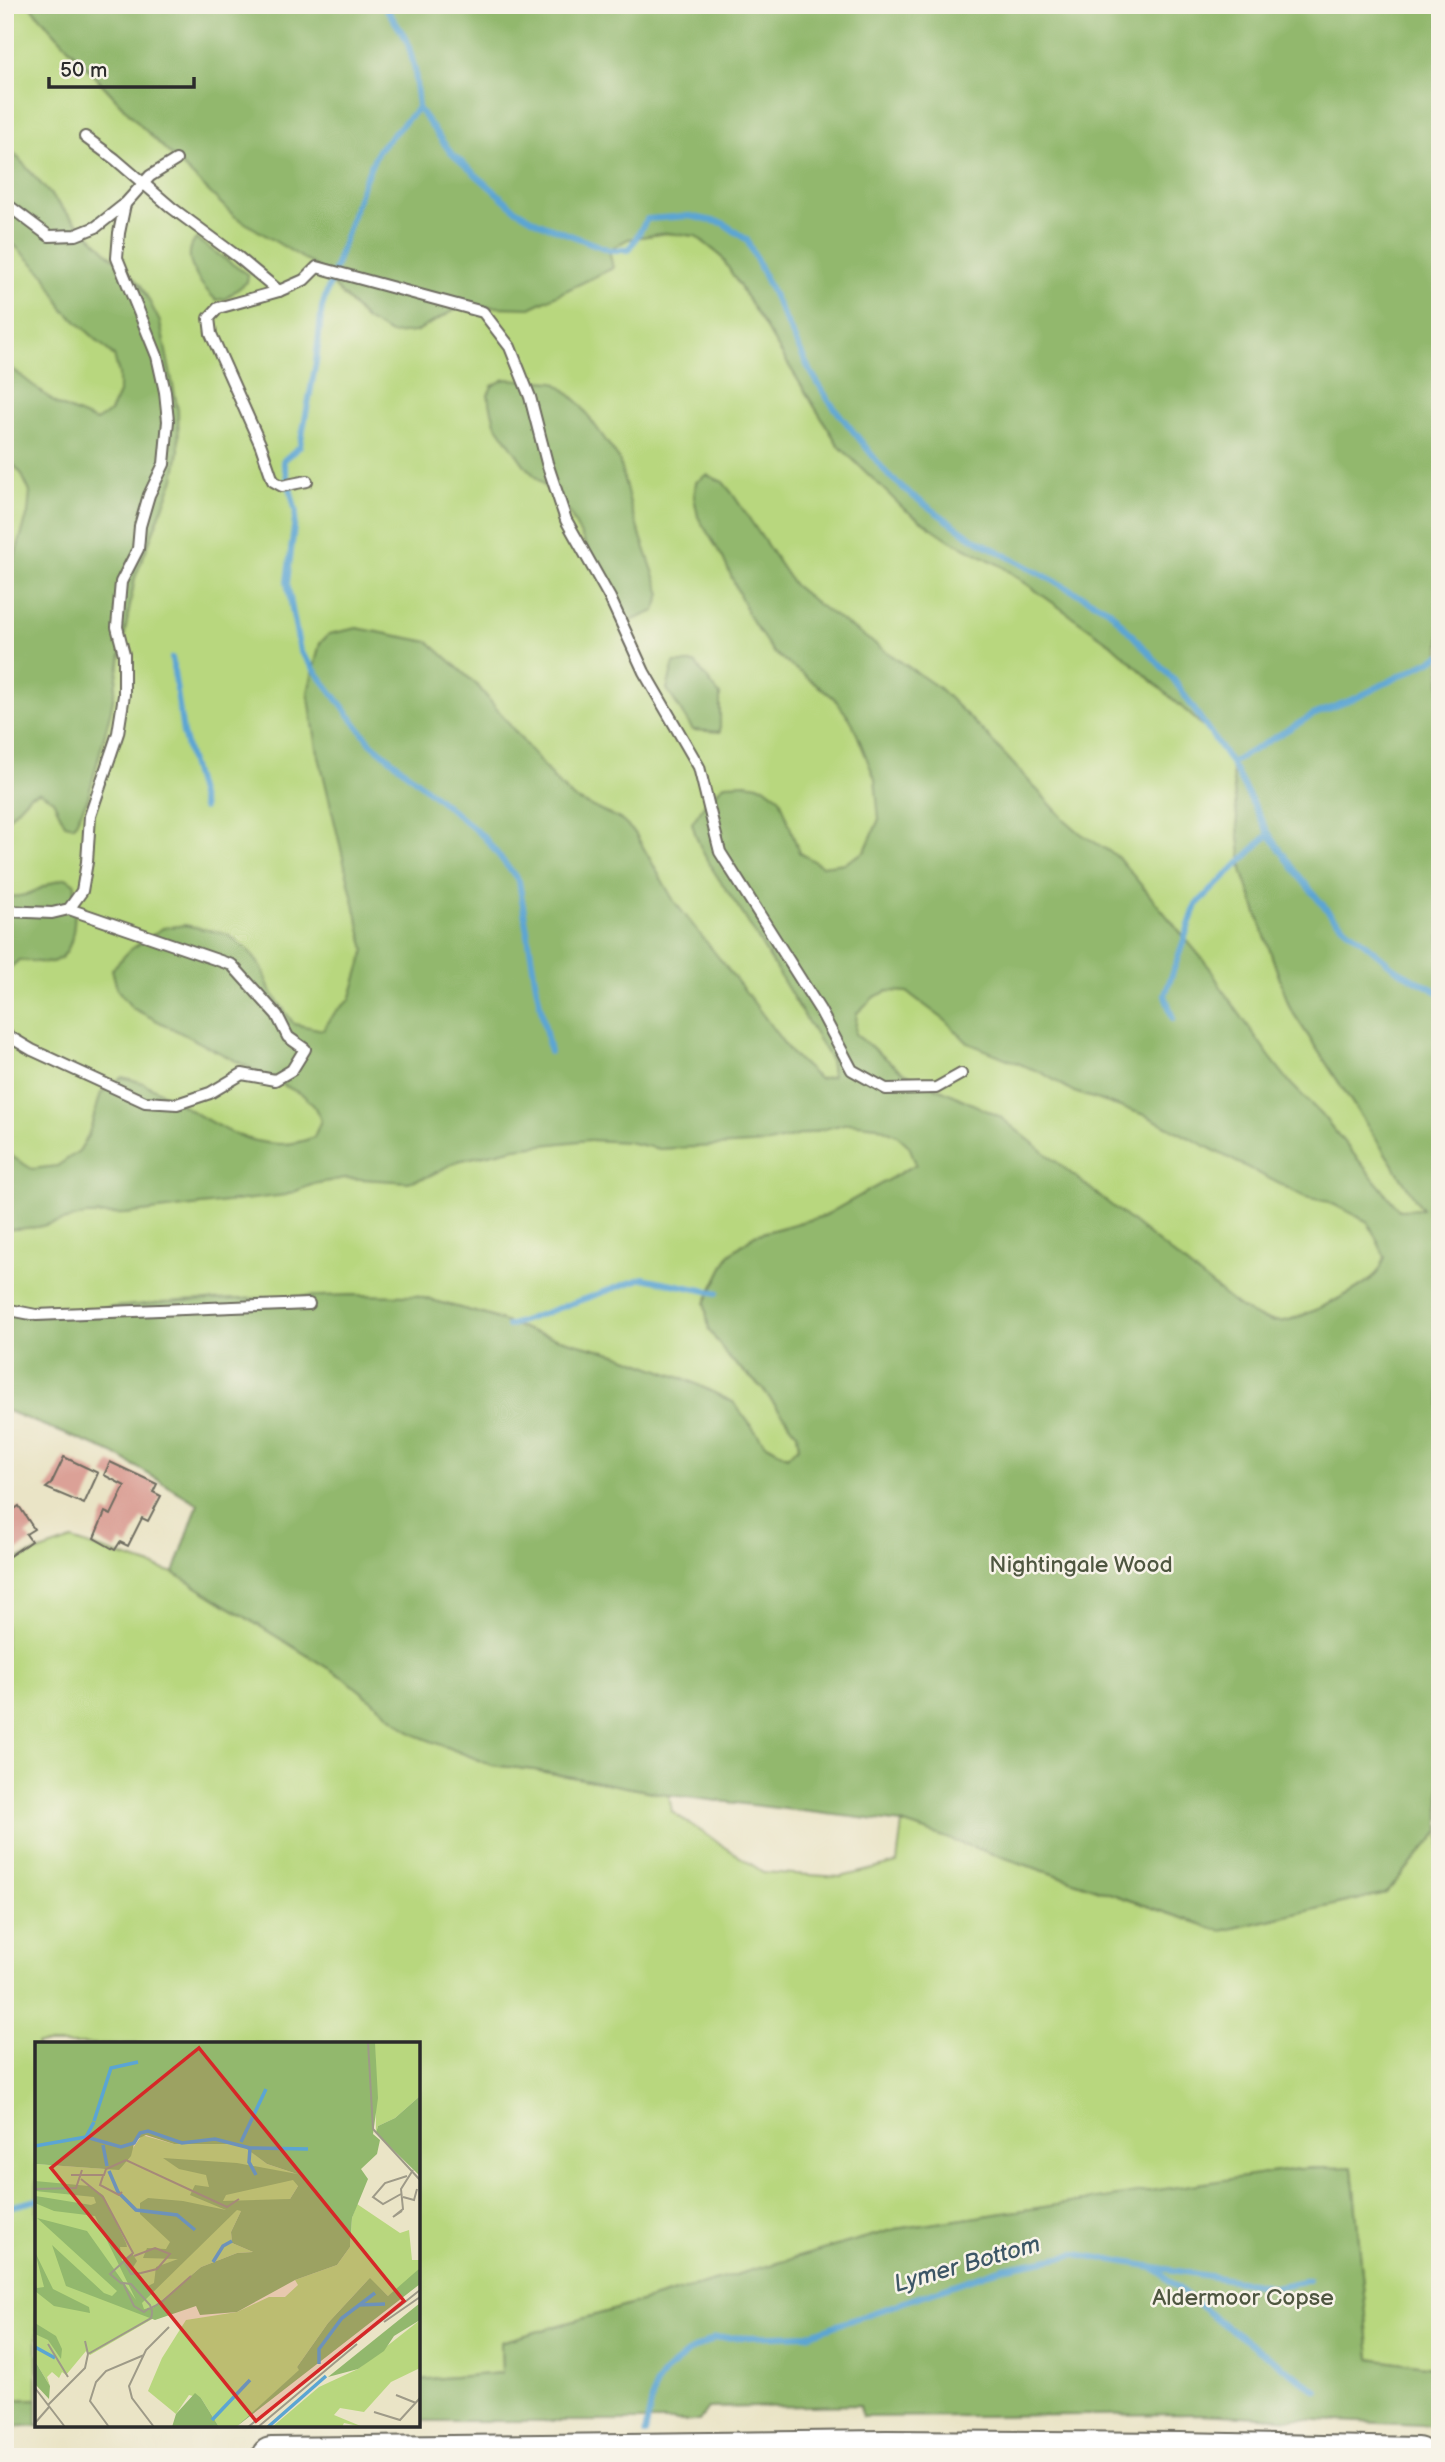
<svg xmlns="http://www.w3.org/2000/svg" width="1445" height="2462" viewBox="0 0 1445 2462" font-family="'Balsamiq Sans',sans-serif">
<rect width="100%" height="100%" fill="#f7f3e8"/>
<filter id="ink" filterUnits="userSpaceOnUse"><feTurbulence type="fractalNoise" baseFrequency=".0143" numOctaves="2"/><feDisplacementMap in="SourceGraphic" scale="14" xChannelSelector="R" yChannelSelector="G"/><feConvolveMatrix kernelMatrix="1 2 1 2 8 2 1 2 1" color-interpolation-filters="sRGB"/></filter>
<filter id="wash" filterUnits="userSpaceOnUse"><feTurbulence type="fractalNoise" baseFrequency=".00686" numOctaves="4" result="noise"/><feDisplacementMap in="SourceGraphic" scale="28" xChannelSelector="R" yChannelSelector="G"/><feGaussianBlur stdDeviation="1.57" result="paint"/><feColorMatrix in="noise" values="0 0 0 0 0 0 0 0 0 0 0 0 0 0 0 0 0 1.4 0 .05"/><feComposite in="paint" operator="in"/></filter>
<g filter="url(#wash)">
<rect width="100%" height="100%" fill="#eae4c6"/>
<g fill="#b8d77e" stroke="#728154" stroke-width="2">
<path d="M5 5H29L141 126 317 267 366 320 415 332 462 306 609 250 628 239 666 233 696 236 721 256 839 446 948 539 1000 565 1111 644 1204 727 1231 763 1243 873 1290 1008 1422 1209C1408 1230 1395 1253 1379 1272 1364 1288 1304 1318 1283 1321 1265 1323 1252 1315 1238 1306L916 1164 824 1216 755 1235 729 1255 705 1303 709 1330 730 1359 761 1387 797 1433 799 1447 787 1456 765 1444 733 1402 691 1382 616 1354 530 1331 486 1315 416 1296 180 1301 19 1316 5 1315Z"/>
<polygon points="72,1540 174,1573 347,1680 413,1734 492,1765 534,1770 669,1795 672,1812 763,1872 841,1877 897,1863 902,1823 1221,1931 1386,1893 1440,1831 1440,2368 1370,2358 1352,2168 1310,2168 896,2229 501,2342 502,2373 418,2380 418,2044 37,2044 37,2399 5,2400 5,1563"/>
</g>
<g fill="#92b86d" stroke="#5e724c" stroke-width="2" fill-rule="evenodd">
<path d="M29 5H1440V1831L1386 1893 1221 1931 902 1823 669 1795 534 1770 492 1765 413 1734 347 1680 174 1573 198 1504 113 1453 5 1410V1315L19 1316 180 1301 350 1295 416 1296 486 1315 530 1331 616 1354 692 1382 733 1402 765 1444 787 1456 799 1447 797 1433 761 1387 730 1359 709 1330 705 1303 729 1255 755 1235 824 1216 916 1164 909 1146 897 1135 877 1126 848 1123 769 1143 660 1149 627 1142 589 1140 516 1148 458 1161 427 1177 408 1182 345 1178 314 1184 286 1195 126 1214 86 1215 38 1227 5 1230V1145L13 1157 32 1169 57 1166 79 1151 88 1136 101 1093 122 1077C130 1079 140 1081 147 1085 199 1111 254 1163 314 1137L321 1120 314 1106 303 1095 132 1008 117 989 112 969 130 950 163 928 185 925 227 934 248 950 262 968 270 990 294 1024 323 1030 336 1011 350 1000 365 950 317 748 308 692 320 643 329 634 357 628 429 642 478 686 558 784 575 799 620 819 635 833 674 901 749 996 791 1053 819 1079 832 1076 830 1059C801 1011 773 963 744 916 724 885 701 859 692 823L707 801 725 784 746 783 764 786 780 798 799 852 822 866 845 863 865 851 879 819 875 779 852 722 834 698 773 652 750 618 723 558 698 517 694 497 696 482 707 475 723 482 732 493 794 585 820 606 939 688 983 731 1063 818 1080 833 1118 857 1210 968 1224 992 1270 1057 1292 1085 1322 1115 1399 1210 1422 1209 1290 1008 1243 873 1231 762 1204 727 1111 644 1000 565 948 539 904 509 839 446 721 256 696 236 666 233 628 239 609 250 613 268 530 308 462 306 415 332 391 334 366 320 317 267 234 216 141 126ZM888 991 907 992 946 1021 968 1043 1042 1073 1074 1092 1145 1115 1305 1197 1329 1202 1368 1222 1385 1257C1383 1262 1381 1268 1378 1272 1364 1289 1306 1316 1285 1321 1267 1324 1252 1315 1238 1306L999 1116 903 1072 855 1034 857 1013 874 997Z"/>
<polygon points="5,143 65,211 141,285 160,322 178,410 179,451 174,479 135,578 111,710 88,798 74,826 65,824 53,800 40,792 30,795 5,822 5,609 12,566 28,513 30,492 21,473 5,455 5,363 58,405 96,421 110,412 119,393 119,374 114,356 64,310 44,274 5,236"/>
<path d="M196 239 248 275 247 282 225 299 216 300C201 286 179 258 196 239Z"/>
<polygon points="505,379 554,382 564,389 579,403 619,459 632,511 661,594 655,611 626,623 568,510 526,467 495,423 488,395 492,386"/>
<polygon points="674,663 695,663 720,695 720,732 693,730 667,689"/>
<path d="M66 878 75 884C74 905 80 956 52 962 42 964 29 960 19 960L5 972V895C28 902 44 882 66 878Z"/>
<polygon points="1352,2167 1370,2358 1440,2368 1440,2426 1198,2414 862,2417 860,2405 708,2408 699,2421 418,2421 418,2380 502,2373 501,2342 896,2229 1297,2169"/>
<polygon points="37,2399 37,2425 48,2425 5,2427 5,2400"/>
</g>
<g fill="none" stroke-linecap="round" stroke-linejoin="round">
<g stroke="#5ba5d3" stroke-width="6">
<polyline points="384,5 407,40 415,70 418,108 451,153 515,209 539,223 609,250 629,250 647,219 689,216 723,223 747,240 808,367 829,401 888,475 913,496 971,537 1109,610 1174,680 1231,763 1269,834"/>
<polyline points="418,108 378,150 363,184 322,307 316,362 300,446 283,461 296,512 287,582 300,651 370,742 484,837 519,881 536,985 550,1052"/>
<polyline points="172,658 183,733 203,808"/>
<polyline points="1231,763 1313,715 1356,698 1440,656"/>
<polyline points="1173,1019 1165,995 1196,905 1269,834 1299,876 1332,916 1397,970 1440,993"/>
<polyline points="508,1326 643,1278 717,1293"/>
<polyline points="5,2208 37,2200"/>
<polyline points="1154,2268 1215,2318 1317,2391"/>
<polyline points="645,2433 655,2386 666,2371 692,2350 715,2338 808,2335 1003,2268 1076,2254 1275,2287 1308,2280"/>
</g>
</g>
<g id="blocks">
<g fill="#dba197">
<polygon points="64,1457 98,1473 84,1504 46,1488 51,1484"/>
<polygon points="110,1462 157,1484 153,1492 161,1496 148,1521 142,1518 128,1546 120,1542 115,1550 94,1538 105,1512 111,1515 125,1486 104,1475"/>
<polygon points="19,1506 34,1529 26,1534 31,1541 5,1559 5,1516"/>
</g>
</g>
</g>
<g filter="url(#ink)">
<use href="#blocks" fill-opacity="0" stroke="#6e6c61" stroke-width="2"/>
<g fill="none" stroke-linecap="round" stroke-linejoin="round">
<defs>
<g id="lane">
<polyline points="85,137 115,159 172,208 238,257 279,291 304,280 317,267 483,312 510,347 530,397 547,463 566,520 610,598 644,672 699,767 720,852 820,1010 852,1070 886,1089 936,1088 961,1074"/>
<polyline points="5,203 49,236 76,235 96,227 125,204 150,176 176,160"/>
<polyline points="279,291 218,308 209,318 211,334 261,446 273,481 282,486 307,481"/>
<polyline points="5,911 52,913 69,909 82,891 87,862 90,816 118,733 124,695 124,654 117,627 121,582 138,549 140,526 149,495 164,464 168,421 165,392 157,356 117,258 119,233 125,204"/>
<polyline points="5,1034 32,1050 145,1102 177,1104 210,1093 242,1074 275,1080 292,1070 305,1049 288,1037 277,1015 232,965 69,909"/>
<polyline points="5,1309 36,1315 309,1304"/>
</g>
<polyline id="highway" points="271,2457 887,2450 1180,2452 1417,2457"/>
</defs>
<use href="#lane" stroke="#6e6c61" stroke-width="14"/>
<use href="#highway" stroke="#6e6c61" stroke-width="42"/>
<use href="#lane" stroke="#fff" stroke-width="10"/>
<use href="#highway" stroke="#fff" stroke-width="38"/>
</g>
</g>
<g text-anchor="middle" dominant-baseline="central" stroke-width="5" stroke-linejoin="round" paint-order="stroke">
<g font-size="23" fill="#4e5640" stroke="#f7f3e8">
<text x="1081" y="1565">Nightingale Wood</text>
<text x="1243" y="2298">Aldermoor Copse</text>
</g>
<g font-size="24" font-style="italic" fill="#3c5666" stroke="#f7f3e8">
<text transform="translate(967 2264) rotate(-16)">Lymer Bottom</text>
</g>
</g>
<g transform="translate(35 2042)">
<rect width="385" height="385" fill="#eae4c6"/>
<path d="M340 0H385V54L360 76 343 84 341 91ZM107 93 139 102H206L232 122 262 132 263 144 255 157 207 167 196 190 197 201 218 210 202 211 166 225 118 266 119 276 55 313 51 309 31 333 27 330 24 336 17 330 12 335 15 344 0 319V122L71 127 89 119ZM322 162 365 191 374 188 377 218H385V226L364 248 353 254 335 237 331 240 293 281 262 325 265 328 201 385H184L166 356 154 353 141 372 113 349 127 316 151 278 202 270 234 255H250L263 243 260 238 302 223 315 205 317 176ZM385 278V326L356 340 329 370 305 366 299 373 328 385 309 381 307 385H237L284 345 323 327Z" fill="#b8d77e"/>
<path d="M0 0H340L343 56 338 92 345 98 342 112 326 127 333 137 317 176 315 205 302 223 260 238 202 270 165 273 161 264 120 278 31 244 17 203 69 251 77 254 82 249 2 176 52 189 101 258 60 174 19 169 0 161V154L7 155 56 163 61 161 59 155 0 149V139L54 144 68 153 91 201 92 205H85L87 219 97 211 102 219 97 227 113 244 119 241 121 225 143 217 108 216 112 206 131 207 135 200 105 172V161L113 156 148 159 191 168 155 153 160 143 174 145 171 133 144 127 128 116 202 121 262 132 232 122 205 102H139L111 93 100 98 96 114 84 128 0 122ZM258 138 263 144 255 157 188 159 191 153ZM202 168 206 169 196 190 197 201 218 210 202 211 166 225 118 266 109 267 107 261ZM385 54V134L341 91 343 84 360 76ZM0 210 18 247 54 265 55 271 19 264 0 249V240L2 246 9 245ZM385 226V242L201 385 264 328 262 325 293 281 331 240 335 236 353 254ZM385 261V278L359 294 349 309 323 327 293 335ZM0 281 21 294 27 307 26 317 13 298 0 292ZM0 319 15 344 14 357 0 342ZM160 351 166 356 184 385H137L141 372Z" fill="#92b86d" fill-rule="evenodd"/>
<path fill="none" stroke="#5ba5d3" stroke-width="3.5" d="M59 79 76 26 103 20M51 95 86 105 99 101 105 91 113 89 147 101 180 97 215 106M206 100 231 47M68 103 72 124M0 104 51 95 59 80M74 129 83 150 101 168 142 173 160 188M221 133 214 120 215 106 273 107M178 220 188 204 197 199M323 263 350 262M0 305 20 316M284 322V307L307 276 340 251M177 378 215 338M233 385 291 334"/>
<path fill="none" stroke="#9e9a88" stroke-width="2" d="M333 0 338 87 385 138M36 133H69L71 127 91 118 192 165 204 157M68 134 65 143 84 153 87 150M46 137 68 155 98 211 75 232 87 242M0 147 41 146 47 128M366 152 348 162 338 155 350 141 372 134M368 155 379 158 382 147M367 169 358 175 368 167 366 147 378 128M90 221 96 232 106 231 122 227 135 212 120 206 99 214M349 280 385 255M13 302 33 335M53 312 116 276 117 272V269L115 263 96 242 88 241 99 264 109 270 113 267 116 266 120 264 129 258 156 234M0 346 30 385M361 353 381 361M13 363 50 326 53 312 50 299M339 370 365 378 385 356M0 381 14 365M74 385 55 359 61 340 71 329 109 313M119 385 97 356 94 344 111 308 134 285M213 385 385 248M223 385 322 302"/>
<path fill="#d62828" fill-opacity="0.15" stroke="#d62828" stroke-width="3.5" d="M164 6 369 259 221 379 16 126Z"/>
<rect width="385" height="385" fill="none" stroke="#2b2b2b" stroke-width="3.5"/>
</g>
<rect width="1445" height="2462" fill="none" stroke="#f7f3e8" stroke-width="28"/>
<path d="M49 77v10h145v-10" fill="none" stroke="#2b2b2b" stroke-width="3.5"/>
<text x="60" y="77" font-size="21" fill="#2b2b2b" stroke="#f7f3e8" stroke-width="5" paint-order="stroke">50 m</text>
</svg>
